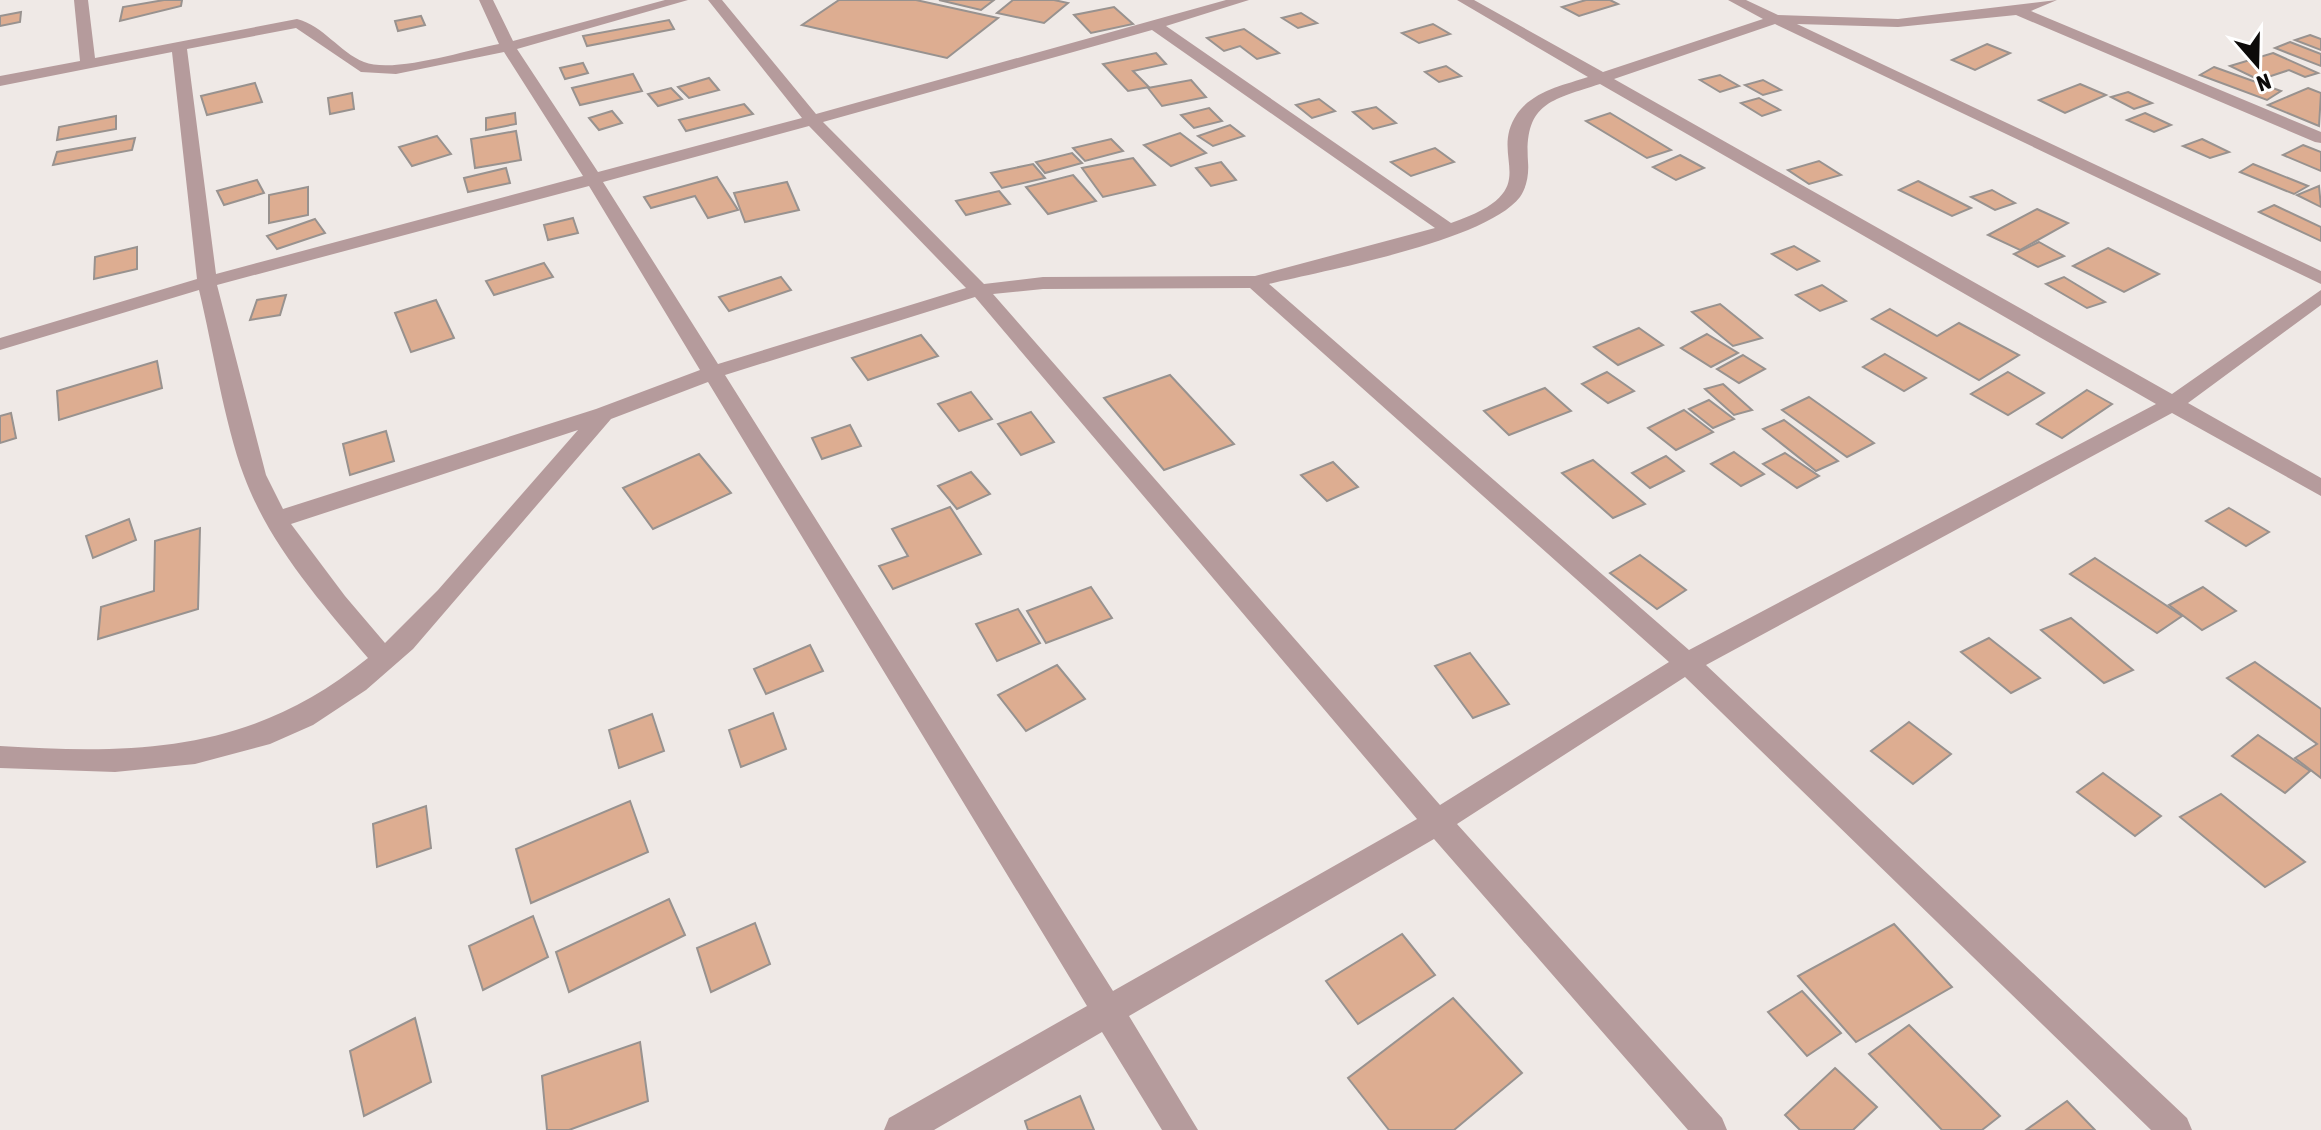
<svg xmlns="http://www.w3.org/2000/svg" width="2321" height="1130" viewBox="0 0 2321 1130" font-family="'Asap Condensed',sans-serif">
<rect width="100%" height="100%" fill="#efe9e6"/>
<g fill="#ddad91" stroke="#98928f" stroke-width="2">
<polygon points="164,0 182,0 181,6 120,21 123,7"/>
<polygon points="839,0 916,0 998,18 947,58 802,25"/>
<polygon points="939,0 994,0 981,10"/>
<polygon points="1013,0 1054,0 1068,3 1044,23 997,13"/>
<polygon points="1586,0 1610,0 1618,4 1579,16 1562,7"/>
<polygon points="1114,7 1133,24 1091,33 1074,15"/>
<polygon points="21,12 20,22 0,26 0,16"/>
<polygon points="1301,13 1317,23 1298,28 1282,18"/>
<polygon points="421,16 425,25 398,31 395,21"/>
<polygon points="669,20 674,29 587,46 583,36"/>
<polygon points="1433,24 1450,34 1419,43 1402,33"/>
<polygon points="1244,29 1279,53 1257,59 1240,46 1224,51 1207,38"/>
<polygon points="2310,35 2321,39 2321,50 2295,40"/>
<polygon points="2290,42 2321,54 2321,66 2275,48"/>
<polygon points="1987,44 2010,53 1975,70 1952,60"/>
<polygon points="1156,53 1166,64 1133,71 1149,87 1128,91 1103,64"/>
<polygon points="2273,53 2318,73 2305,77 2289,70 2259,80 2230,66"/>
<polygon points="583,63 588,73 565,79 560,68"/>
<polygon points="1446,66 1461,76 1439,82 1425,72"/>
<polygon points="2214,67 2281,91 2267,100 2200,75"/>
<polygon points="633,74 642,91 580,105 572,88"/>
<polygon points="1720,75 1739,86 1720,92 1700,80"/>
<polygon points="709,78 719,90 689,98 678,87"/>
<polygon points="1191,80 1206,97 1162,106 1148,88"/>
<polygon points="1763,80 1781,90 1763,95 1745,85"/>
<polygon points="255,83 262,102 207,115 201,96"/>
<polygon points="2080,84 2106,95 2065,113 2039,100"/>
<polygon points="671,88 682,99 658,106 648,94"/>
<polygon points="2308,88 2321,93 2319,126 2268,105"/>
<polygon points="2128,92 2152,103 2134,109 2111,97"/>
<polygon points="352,93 354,109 330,114 328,98"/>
<polygon points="1759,98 1780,110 1762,116 1741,103"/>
<polygon points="1319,99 1335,111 1312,118 1296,105"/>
<polygon points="744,104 753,114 686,131 679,120"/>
<polygon points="1376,107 1396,123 1373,129 1353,112"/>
<polygon points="1209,108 1222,121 1194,128 1181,115"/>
<polygon points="612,111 622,123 599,130 589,118"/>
<polygon points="515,113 516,124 486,130 486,118"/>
<polygon points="1610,113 1671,150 1647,158 1586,121"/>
<polygon points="2145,113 2171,125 2154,132 2127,120"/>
<polygon points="116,116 116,129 57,140 59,127"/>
<polygon points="1230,125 1244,136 1213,146 1198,136"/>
<polygon points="516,131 521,160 475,168 471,139"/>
<polygon points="1180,133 1206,153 1171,166 1144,145"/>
<polygon points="437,136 451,154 412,166 399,147"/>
<polygon points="135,138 132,150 53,165 57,152"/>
<polygon points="1111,139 1123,151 1085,161 1073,148"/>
<polygon points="2202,139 2229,152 2210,158 2183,146"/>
<polygon points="2303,145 2321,152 2321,171 2283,155"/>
<polygon points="1435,148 1454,162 1411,176 1391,162"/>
<polygon points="1072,153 1082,163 1045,173 1036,162"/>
<polygon points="1680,155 1704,168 1676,180 1653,167"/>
<polygon points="1133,158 1155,185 1103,197 1082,168"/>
<polygon points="1819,161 1841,175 1809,184 1788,170"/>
<polygon points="1221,162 1236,180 1211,186 1196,168"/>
<polygon points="1033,164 1045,178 1002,188 991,173"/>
<polygon points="2253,164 2308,186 2294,194 2240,172"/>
<polygon points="506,168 510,183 468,192 464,178"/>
<polygon points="1073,175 1096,201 1048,214 1026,187"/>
<polygon points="717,177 738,210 708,218 695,196 651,208 644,197"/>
<polygon points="257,180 264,193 224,205 217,191"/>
<polygon points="1918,181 1971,208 1952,216 1899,190"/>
<polygon points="787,182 799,210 745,222 734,193"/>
<polygon points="2319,186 2321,207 2297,195"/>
<polygon points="308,187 308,215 269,223 269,195"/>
<polygon points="1992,190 2015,203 1995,210 1971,197"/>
<polygon points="999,191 1010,204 966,215 956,201"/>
<polygon points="2274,205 2321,227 2321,241 2259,212"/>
<polygon points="2037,209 2068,223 2020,250 1988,235"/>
<polygon points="573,218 578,233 548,240 544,225"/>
<polygon points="315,219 325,233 277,249 267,236"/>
<polygon points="2039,242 2064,256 2038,267 2014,254"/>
<polygon points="1794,246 1819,261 1797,270 1772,254"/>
<polygon points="137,247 137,269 94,279 95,257"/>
<polygon points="2108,248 2159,274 2124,292 2073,266"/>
<polygon points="544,263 553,277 494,295 486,281"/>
<polygon points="781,277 791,290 729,311 719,297"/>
<polygon points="2064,277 2105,302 2087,308 2046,284"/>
<polygon points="1822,285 1846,301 1820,311 1796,295"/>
<polygon points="286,295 280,315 250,320 257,300"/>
<polygon points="436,300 454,338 411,352 395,313"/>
<polygon points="1720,304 1762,338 1733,346 1692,312"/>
<polygon points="1890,309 1937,336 1959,323 2019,355 1979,380 1872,319"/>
<polygon points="1639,328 1663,345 1618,365 1594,347"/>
<polygon points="1707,334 1738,353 1711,367 1681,348"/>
<polygon points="921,335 938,356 868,380 852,358"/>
<polygon points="1885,354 1926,378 1904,391 1863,367"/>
<polygon points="1743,355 1765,369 1739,383 1717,369"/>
<polygon points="157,361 162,388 59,420 57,391"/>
<polygon points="1607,372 1634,391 1608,403 1582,384"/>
<polygon points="2008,372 2044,393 2008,415 1971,394"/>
<polygon points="1170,375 1234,444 1164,470 1104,398"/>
<polygon points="1723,384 1752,410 1734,415 1705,389"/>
<polygon points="1545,388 1571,411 1509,435 1484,411"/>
<polygon points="2087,390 2112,404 2062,438 2037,424"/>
<polygon points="971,392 992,419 959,431 938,404"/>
<polygon points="1809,397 1874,443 1847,457 1782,410"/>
<polygon points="1709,400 1734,419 1713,428 1689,409"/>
<polygon points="1684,410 1713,432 1676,450 1648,428"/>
<polygon points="1031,412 1054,442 1021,455 998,424"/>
<polygon points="11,413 16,438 0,443 0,416"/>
<polygon points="1784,420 1838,461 1816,471 1763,429"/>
<polygon points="850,425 861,446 822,459 812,438"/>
<polygon points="386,431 394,461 350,475 343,444"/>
<polygon points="1734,452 1764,474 1741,486 1711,464"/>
<polygon points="1785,453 1819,476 1797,488 1763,464"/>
<polygon points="699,454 731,493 653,529 623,488"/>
<polygon points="1666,456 1684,471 1650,488 1632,473"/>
<polygon points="1593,460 1645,504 1613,518 1562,473"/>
<polygon points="1333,462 1358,487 1327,501 1301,475"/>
<polygon points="971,472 990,494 957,509 938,486"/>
<polygon points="950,507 981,554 893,589 879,566 908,556 892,529"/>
<polygon points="2229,508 2269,532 2246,546 2206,521"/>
<polygon points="129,519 136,540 93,558 86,536"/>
<polygon points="200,528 198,609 98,639 101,607 154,591 155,541"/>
<polygon points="1640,555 1686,590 1657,609 1610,573"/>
<polygon points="2095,558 2182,616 2157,633 2070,574"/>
<polygon points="1091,587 1112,618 1046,643 1027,611"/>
<polygon points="2203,587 2236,611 2202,630 2169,605"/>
<polygon points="1018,609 1040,643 997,661 976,624"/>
<polygon points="2071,618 2133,670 2104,683 2041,630"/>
<polygon points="1989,638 2040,678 2011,693 1961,652"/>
<polygon points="810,645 823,671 766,694 754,669"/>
<polygon points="1470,653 1509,704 1473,718 1435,666"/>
<polygon points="2255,662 2321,709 2321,778 2295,758 2317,744 2227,678"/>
<polygon points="1057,665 1085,699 1026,731 998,695"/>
<polygon points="773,713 786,749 741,767 729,730"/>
<polygon points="652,714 664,751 619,768 609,730"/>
<polygon points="1909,722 1951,754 1913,784 1871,751"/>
<polygon points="2258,735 2310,771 2285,793 2232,756"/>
<polygon points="2103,773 2161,816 2135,836 2077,792"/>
<polygon points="2221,794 2305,862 2265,887 2180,817"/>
<polygon points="630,801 648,852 531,903 516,849"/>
<polygon points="426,806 431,848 377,867 373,824"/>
<polygon points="669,899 685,935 569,992 556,952"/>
<polygon points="533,916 548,957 483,990 469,946"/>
<polygon points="755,923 770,964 711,992 697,948"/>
<polygon points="1894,924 1952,987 1856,1042 1798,976"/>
<polygon points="1402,934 1435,975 1358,1024 1326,981"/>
<polygon points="1802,991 1841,1033 1807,1056 1768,1012"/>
<polygon points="1453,998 1522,1073 1454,1130 1389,1130 1348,1078"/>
<polygon points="415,1018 431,1082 364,1116 350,1051"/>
<polygon points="1909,1025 2000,1116 1982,1130 1942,1130 1869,1054"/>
<polygon points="640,1042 648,1101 569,1130 547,1130 542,1076"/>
<polygon points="1835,1068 1877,1107 1853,1130 1800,1130 1785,1115"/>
<polygon points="1080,1096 1094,1130 1028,1130 1025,1121"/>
<polygon points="2067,1101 2095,1130 2026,1130"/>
</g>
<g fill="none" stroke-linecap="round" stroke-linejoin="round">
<path fill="#b59b9c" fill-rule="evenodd" d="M74 0H88L95 58 297 19C324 26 339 52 364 62 393 74 467 50 499 44L479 0H493L513 41 665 0H688L517 49 598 172 802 118 708 0H722L816 114 1226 0H1249L1166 26 1451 223C1550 189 1486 160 1517 114 1533 91 1564 85 1588 77L1457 0H1474L1603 72 1763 19 1728 0H1746L1778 15 1898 19 2057 0 2031 11 2321 132V143L2315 142 2016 15 1898 27 1797 24 2321 271V284L1775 24 1614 79 2172 394 2321 290V305L2188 403 2321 478V496L2172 413 1706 665 2187 1118 2192 1130H2151L1685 677 1457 824 1722 1118 1727 1130H1688L1434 839 1129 1016 1198 1130H1162L1102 1032 934 1130H884L889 1118 1087 1006 708 382 611 419 413 649 366 690 313 725 270 744 195 764 115 772 0 768V746C142 755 254 751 368 658 322 604 269 544 244 476 224 422 213 348 199 290L0 350V338L197 279 172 52 0 86V76L80 61ZM296 28 361 72 396 74 504 52 583 176 216 274 187 49ZM1152 30 1435 228 1255 276 1043 277 984 284 823 122ZM1600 84 2156 404 1689 650 1269 284C1326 270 1486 241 1520 197 1527 187 1529 173 1528 162 1524 103 1551 100 1600 84ZM809 126 966 288 718 364 603 182ZM589 186 700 370 596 409 283 509 266 475 217 285ZM1250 288 1669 662 1440 805 993 294 1043 289ZM975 297 1417 819 1113 991 725 375ZM578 430 438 590 385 643 345 596 291 524Z"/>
</g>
<g transform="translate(2257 64) rotate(160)" stroke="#ffffff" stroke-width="6" paint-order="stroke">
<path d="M0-6L14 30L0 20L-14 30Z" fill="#0d0b0a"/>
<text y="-12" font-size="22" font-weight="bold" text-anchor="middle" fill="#0d0b0a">N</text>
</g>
</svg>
